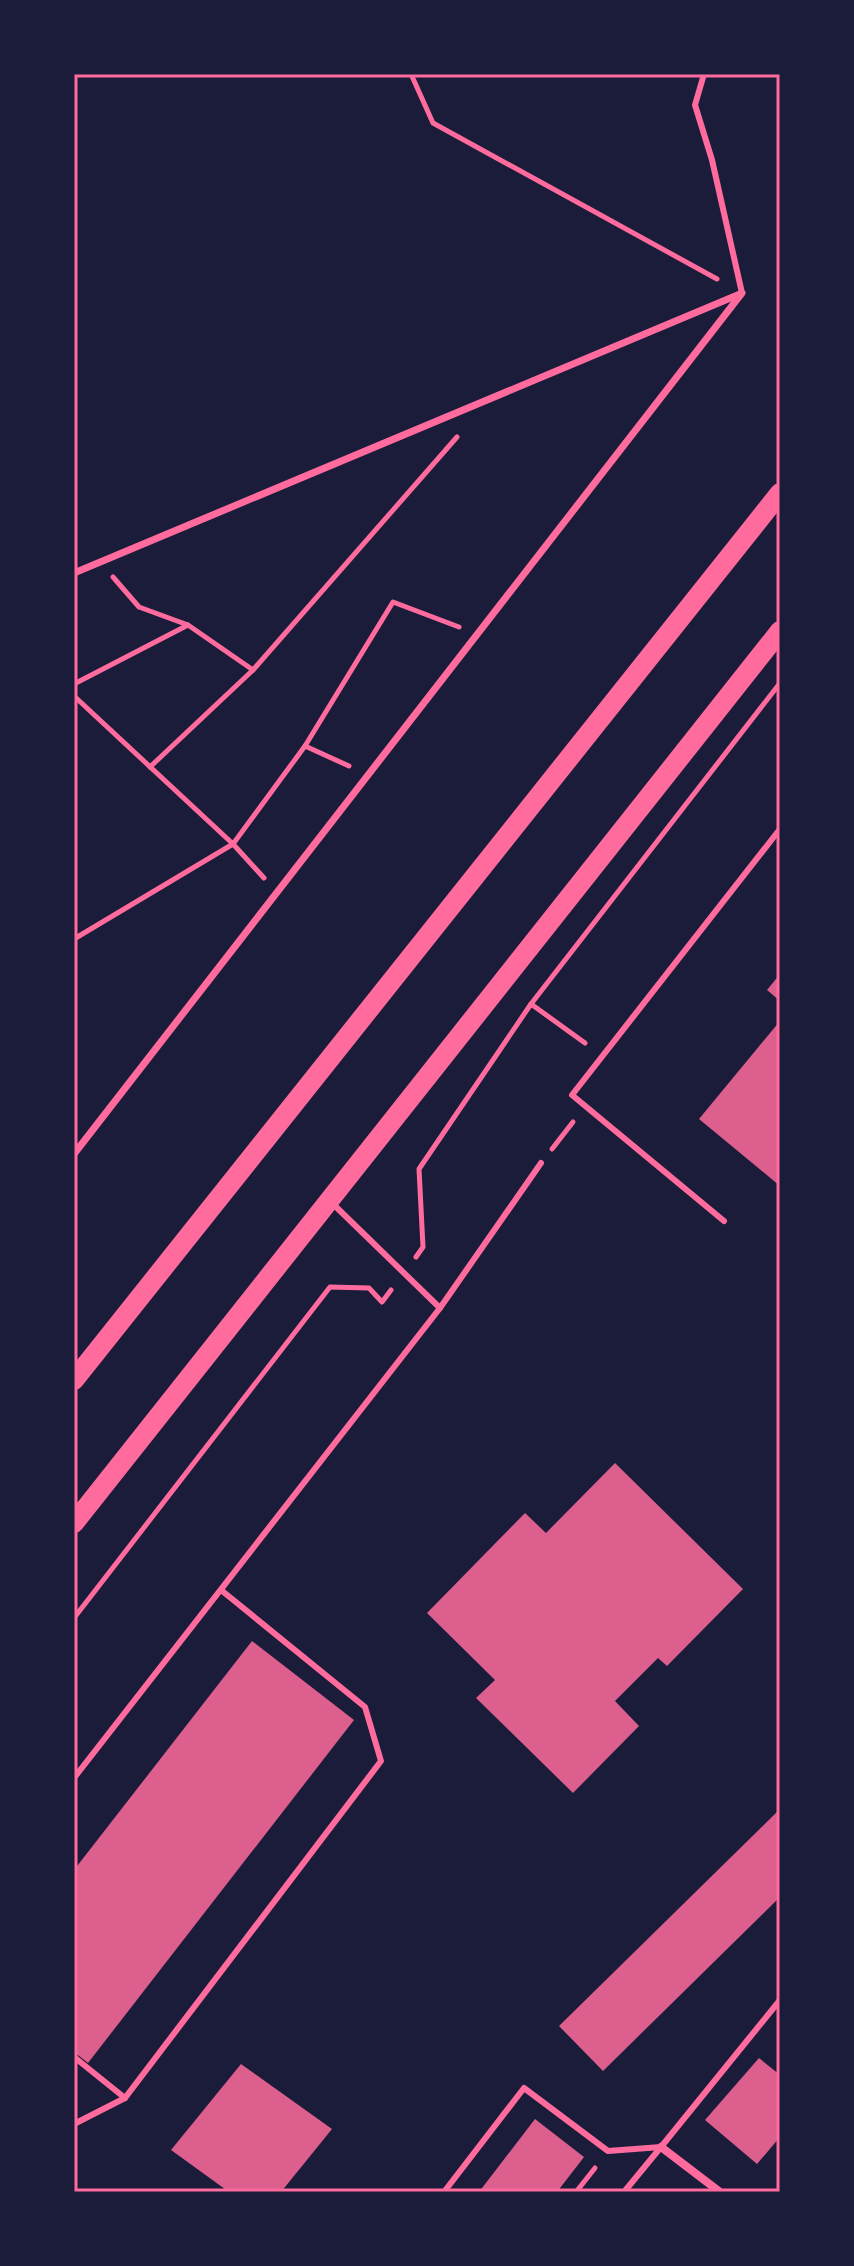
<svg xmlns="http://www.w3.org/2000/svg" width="854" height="2266" viewBox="0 0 854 2266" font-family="'Source Sans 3',sans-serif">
<rect width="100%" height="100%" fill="#1b1b3a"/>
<g fill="#dd5f8e">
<polygon points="780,974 780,1001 767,990"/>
<polygon points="780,1021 780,1186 699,1119"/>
<polygon points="615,1463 743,1589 667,1666 658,1658 615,1701 639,1726 573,1793 476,1698 495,1680 427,1613 525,1513 546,1533"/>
<polygon points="252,1641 354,1720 88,2063 74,2052 74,1870"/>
<polygon points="780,1809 780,1897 603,2071 559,2026"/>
<polygon points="759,2058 780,2075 780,2137 757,2164 705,2120"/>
<polygon points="241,2064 332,2129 281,2192 229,2192 171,2150"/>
<polygon points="535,2119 584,2157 557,2192 479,2192"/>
</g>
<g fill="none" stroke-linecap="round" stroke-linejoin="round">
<g stroke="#ff6b9d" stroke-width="5">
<polyline points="411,74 433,123 717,279"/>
<polyline points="188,625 253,670"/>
<polyline points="74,684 188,625 139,607 113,577"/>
<polyline points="74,696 233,844 305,746 349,766"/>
<polyline points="305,746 393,602 459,627"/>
<polyline points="150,767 253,670 457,437"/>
<polyline points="74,939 233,844 264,878"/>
<polyline points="531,1004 585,1043"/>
<polyline points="552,1149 573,1122"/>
<polyline points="416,1257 423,1247 419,1169 531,1004 780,683"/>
<polyline points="74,1618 330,1287 369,1288 382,1302 391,1290"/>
<polyline points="576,2192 595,2168"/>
</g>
<g stroke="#ff6b9d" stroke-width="6">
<polyline points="704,74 695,105 712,160 742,293"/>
<polyline points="332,1203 440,1308"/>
<polyline points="724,1221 572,1095 780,829"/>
<polyline points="74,1778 440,1308 541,1163"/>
<polyline points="74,2057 125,2098"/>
<polyline points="74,2124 125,2098 381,1761 365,1707 221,1590"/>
<polyline points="444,2192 524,2088 608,2151 661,2147 780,2000"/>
<polyline points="624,2192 661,2147"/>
</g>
<g stroke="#ff6b9d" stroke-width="7">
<polyline points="74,573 740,294"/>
<polyline points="74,1154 742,293"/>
</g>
<polyline stroke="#ff6b9d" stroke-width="8" points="661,2147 720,2192"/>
<g stroke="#ff6b9d" stroke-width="20">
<polyline points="74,1380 780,493"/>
<polyline points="74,1523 780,631"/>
</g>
</g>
<rect width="854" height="2266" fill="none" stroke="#1b1b3a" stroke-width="152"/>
<rect x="76" y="76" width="702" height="2114" fill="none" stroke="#ff6b9d" stroke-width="3"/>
</svg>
